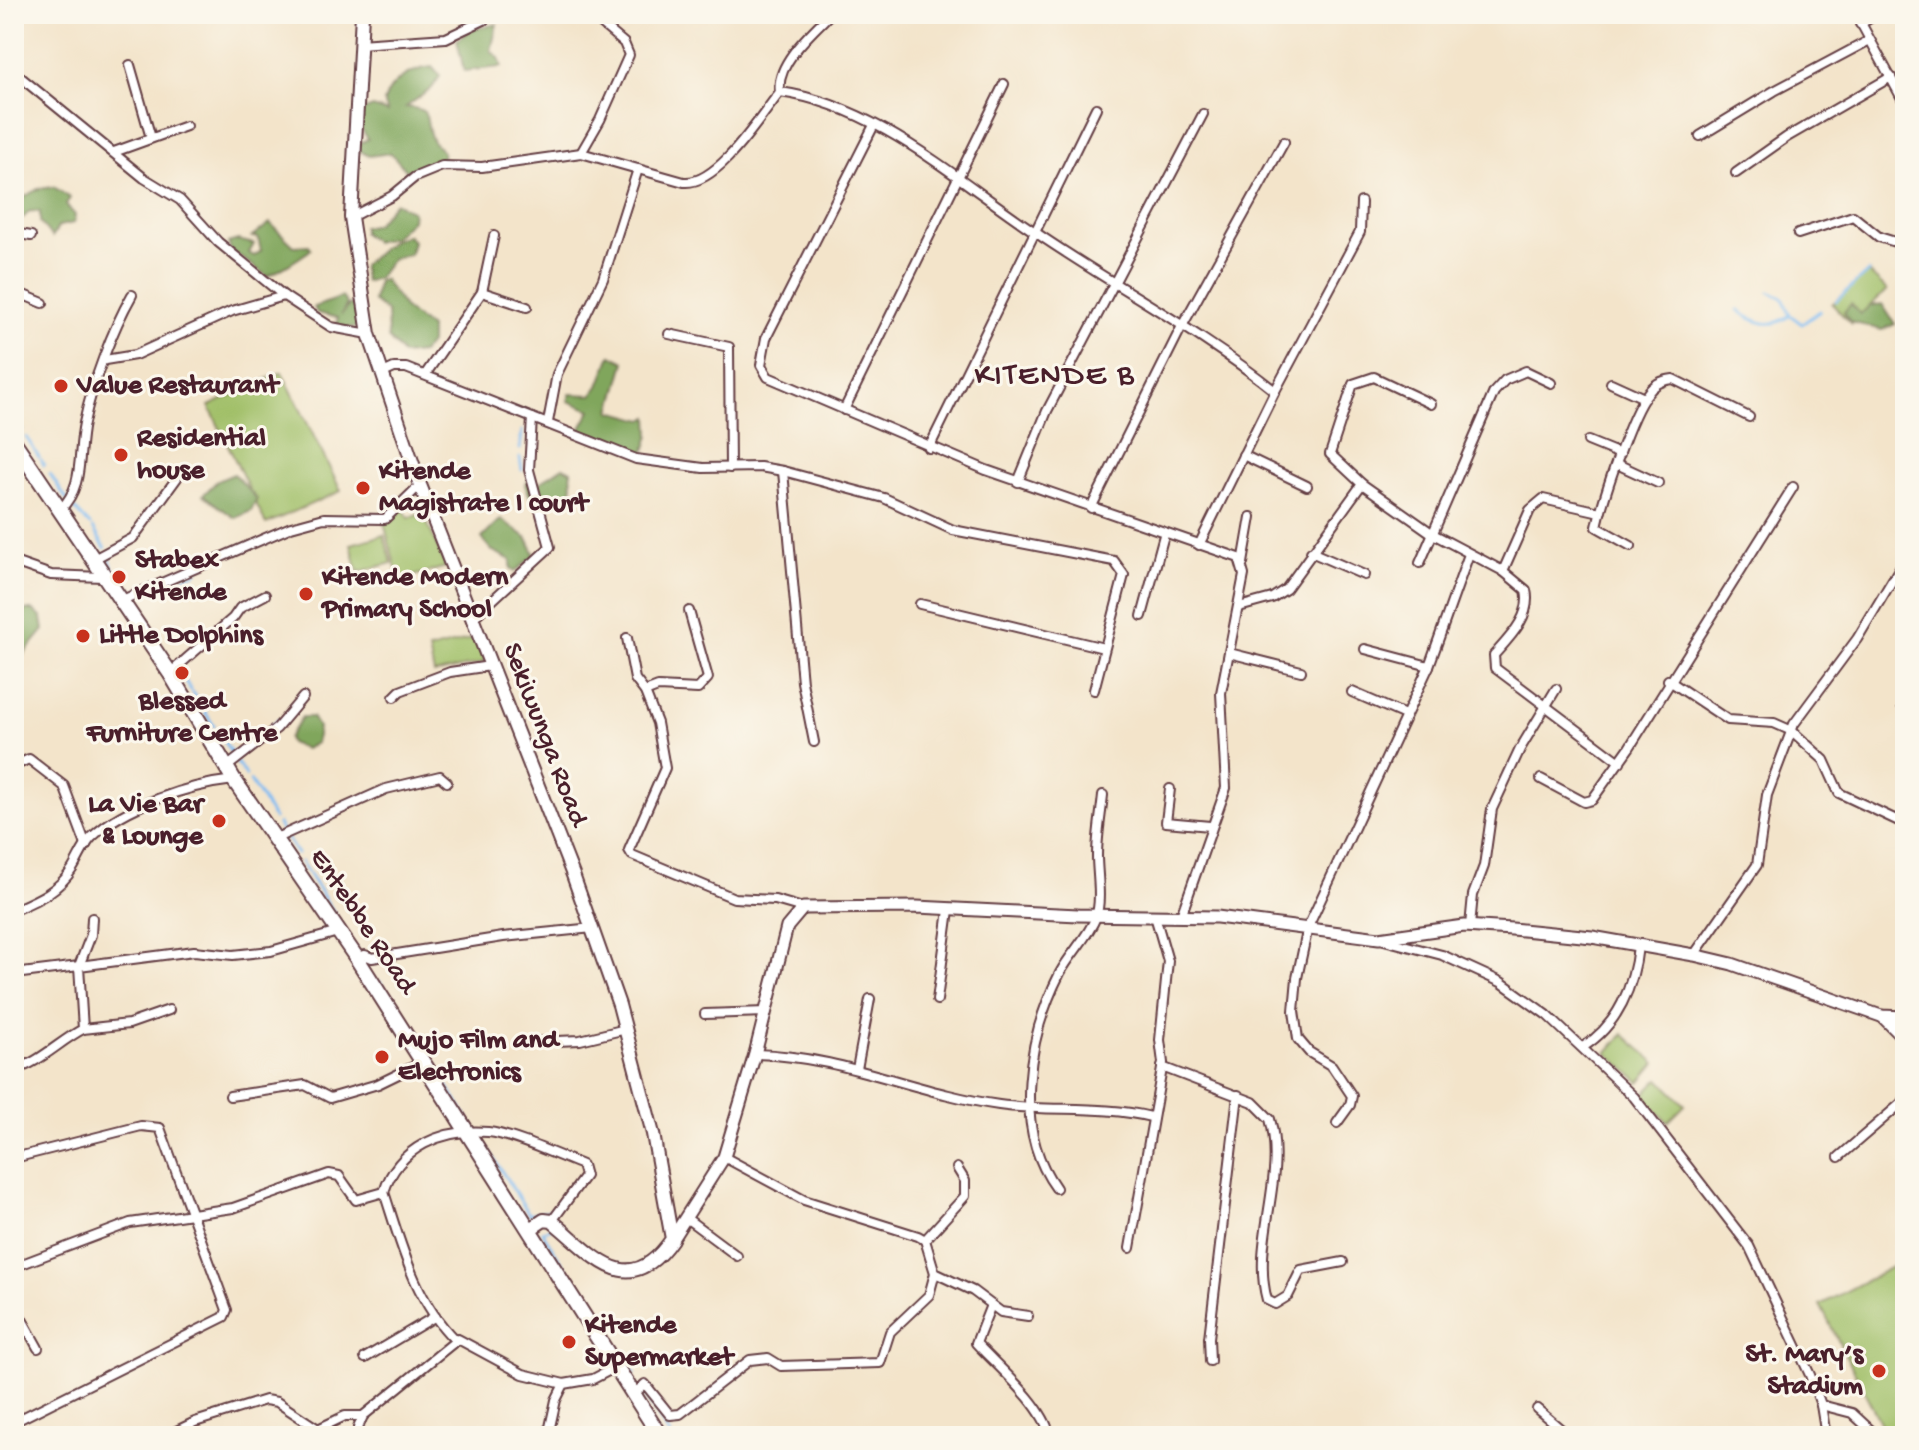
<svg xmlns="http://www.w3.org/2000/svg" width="1919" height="1450" viewBox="0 0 1919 1450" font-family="'Gochi Hand',sans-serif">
<rect width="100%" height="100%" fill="#fbf7ec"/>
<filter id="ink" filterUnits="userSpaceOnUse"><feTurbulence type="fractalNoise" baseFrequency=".0125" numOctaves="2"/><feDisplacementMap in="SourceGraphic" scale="16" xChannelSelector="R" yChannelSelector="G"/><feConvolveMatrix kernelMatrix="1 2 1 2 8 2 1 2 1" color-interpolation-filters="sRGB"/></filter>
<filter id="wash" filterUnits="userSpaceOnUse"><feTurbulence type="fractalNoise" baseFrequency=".006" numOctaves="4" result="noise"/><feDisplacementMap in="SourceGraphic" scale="32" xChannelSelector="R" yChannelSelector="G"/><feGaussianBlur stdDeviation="1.8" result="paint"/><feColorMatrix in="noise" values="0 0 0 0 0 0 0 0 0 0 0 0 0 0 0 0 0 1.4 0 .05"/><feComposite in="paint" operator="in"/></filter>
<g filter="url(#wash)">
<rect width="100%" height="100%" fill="#f3e4ca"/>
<g fill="#a0bf67" stroke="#756f49" stroke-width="2">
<polygon points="1868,272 1887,290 1851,324 1832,304"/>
<polygon points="282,372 341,491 266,524 209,406"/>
<polygon points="403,509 409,518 423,513 446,567 399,580 384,523"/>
<polygon points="384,535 392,563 358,572 351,544"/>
<polygon points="476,638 485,662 434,674 429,650"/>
<polygon points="1623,1034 1656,1063 1640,1082 1607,1053"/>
<polygon points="1659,1079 1685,1105 1668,1122 1642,1096"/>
<polygon points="1905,1260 1905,1436 1887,1436 1820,1305"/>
</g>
<g fill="#80a65c" stroke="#656244" stroke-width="2">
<polygon points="497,24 491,51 499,58 502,67 464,71 457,40 470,30"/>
<path d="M432 67 440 76 432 88 406 107C434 110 423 116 431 137 432 142 439 148 443 152L441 161 410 175 391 153 369 156 360 151 358 144 368 139 359 125 360 112 373 107 388 112 384 102C390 81 411 69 432 67Z"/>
<polygon points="54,187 70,198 66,205 75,215 74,223 59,226 52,237 40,222 40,212 30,211 14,227 14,203 38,189"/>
<polygon points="395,202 413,212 412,220 394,237 375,242 363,233 363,227 376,224"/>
<path d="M270 223 294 246 309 245 311 249C308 253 273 275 267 276L231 250 228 243 238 240 254 244 249 253 254 256 261 251 258 238 252 237Z"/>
<polygon points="407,235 413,241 410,254 392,259 378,278 365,282 362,266 391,241"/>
<polygon points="384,280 406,310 430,328 430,343 422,353 403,355 388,338 387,312 373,301 378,281"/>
<polygon points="342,297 347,304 341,315 350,304 355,306 360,324 355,328 336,327 338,318 317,313 314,307"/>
<polygon points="1851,304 1860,314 1870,306 1882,304 1895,324 1882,330 1850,322 1844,312"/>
<polygon points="611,355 625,362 611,411 644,420 649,417 650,435 643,457 597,435 579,432 591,410 568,401 570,394 592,395 599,386"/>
<polygon points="563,467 571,471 573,499 542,504 531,499 525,485 528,481 536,485"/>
<polygon points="234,474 257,499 251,511 235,518 203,495 217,481"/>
<polygon points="501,519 527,538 535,555 515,572 511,568 511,560 491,550 482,538"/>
<polygon points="20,610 33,610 42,618 44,630 20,659 14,661 14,624 19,619"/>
<polygon points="302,717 312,717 318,727 316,743 305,749 290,743 288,738"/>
</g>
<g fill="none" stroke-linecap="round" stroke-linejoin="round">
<g stroke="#7fbcf2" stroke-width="3">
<polyline points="1770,292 1783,298 1790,315 1802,324 1820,311"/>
<polyline points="1836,301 1868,272"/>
<path d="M1738 310C1755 323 1772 330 1790 315"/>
<polyline points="14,418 22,430"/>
<polyline points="26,437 39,457"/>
<polyline points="520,449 522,431"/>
<polyline points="520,458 522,470"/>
<polyline points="41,460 44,465"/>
<polyline points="50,474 67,500"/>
<polyline points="74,508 90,525"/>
<polyline points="93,528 105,548"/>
<polyline points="109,555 114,574 125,588"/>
<polyline points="184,578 197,572"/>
<polyline points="178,670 214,726"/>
<polyline points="270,727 278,720"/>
<polyline points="217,730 233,756"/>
<polyline points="237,763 246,776"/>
<polyline points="250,781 274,819"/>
<polyline points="278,824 282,832"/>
<polyline points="286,837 297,854"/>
<polyline points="301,862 334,913"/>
<polyline points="380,982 425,1053"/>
<polyline points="431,1060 473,1128"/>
<polyline points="478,1134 529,1214 549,1211"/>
<polyline points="551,1227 542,1232 611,1339"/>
<polyline points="614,1344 635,1373"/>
<polyline points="644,1393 670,1436"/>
</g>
</g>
</g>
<g filter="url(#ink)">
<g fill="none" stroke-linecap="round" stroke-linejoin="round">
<defs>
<g id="minor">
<polyline points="1856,14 1905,104"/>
<polyline points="1860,24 1877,14"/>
<polyline points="359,44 446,38 484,20"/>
<polyline points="130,65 151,138"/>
<polyline points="14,72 144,178 180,200 218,242 284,296 331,327 369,334"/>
<path d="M780 92C876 105 957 180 1035 232 1112 285 1202 332 1275 391L1199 545"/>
<polyline points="874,125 766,338 761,365 768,377 986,470 1239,558 1244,575 1221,693 1226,788 1181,916"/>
<polyline points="1700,136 1774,91 1868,41"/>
<polyline points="114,152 186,126"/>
<polyline points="581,153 600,120 629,55 624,43 598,21 604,14"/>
<polyline points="1736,173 1787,137 1891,77"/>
<path d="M351 217 392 196 415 177 442 166 482 167 581 153 684 182C718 185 760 117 780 92 775 64 812 32 830 14"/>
<polyline points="14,233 31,236"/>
<polyline points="1798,234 1853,216 1879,237 1905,245"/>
<polyline points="14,291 43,303"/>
<polyline points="482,292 527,307"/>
<polyline points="669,334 729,347 730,468"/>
<polyline points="105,360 135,355 232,311 284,296"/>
<polyline points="381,374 394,368 406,368 636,459 703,468 760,467 783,471 884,498 953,530 1114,561 1124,575 1094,690"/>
<polyline points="425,375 482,292 494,236"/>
<polyline points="1611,383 1644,398"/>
<polyline points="1275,391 1360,232 1361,202"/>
<polyline points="844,410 1004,84"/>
<polyline points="548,422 557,374 603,279 638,169"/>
<polyline points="1588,441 1620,454"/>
<polyline points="929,448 1096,108"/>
<polyline points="1243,455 1307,486"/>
<polyline points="1617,464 1658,483"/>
<polyline points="783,471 802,682 814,742"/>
<polyline points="1018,482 1047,411 1203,114"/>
<polyline points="1362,484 1330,454 1353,384 1374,377 1431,404"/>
<polyline points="1091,508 1181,328 1284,142"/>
<path d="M60 510C85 485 77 456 84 423 92 384 112 330 132 295"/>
<path d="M1631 546 1597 527C1602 501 1631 413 1647 394 1653 385 1662 380 1673 379L1749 417"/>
<polyline points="1311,552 1364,575"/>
<polyline points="92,560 133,538 177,478"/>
<polyline points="14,562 51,575 102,577"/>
<polyline points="1243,563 1251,517"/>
<polyline points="1420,563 1494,392 1505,380 1526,371 1551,383"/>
<polyline points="1503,571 1530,510 1543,499 1600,512"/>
<polyline points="120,601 291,527 324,518 385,519 420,485"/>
<polyline points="920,604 1104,648"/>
<path d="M1239 607 1272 598 1286 589 1362 484 1433 534 1503 571 1526 590C1532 616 1510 637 1494 655L1495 668 1620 762"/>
<polyline points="1142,616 1164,535"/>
<polyline points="473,618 550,547 529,470 532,418"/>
<polyline points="627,638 635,679 645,692 657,723 665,768 629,850 632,855 734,898 775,900 803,908"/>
<polyline points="1365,649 1429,666"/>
<polyline points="1229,653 1301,671"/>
<polyline points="170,673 233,618 240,608 265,595"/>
<polyline points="1668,680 1728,720 1774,723 1792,731 1824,760 1839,793 1905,824"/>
<polyline points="645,692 658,687 698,689 708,678 689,611"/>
<polyline points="1352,692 1405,715"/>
<polyline points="394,697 400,691 450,672 490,666"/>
<polyline points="1902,706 1905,708"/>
<polyline points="14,766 29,759 64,786 86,845"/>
<polyline points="228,766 277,728 303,697"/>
<polyline points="1541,779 1584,802 1592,800 1629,748 1793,487"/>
<polyline points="1170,789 1166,822 1210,826"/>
<polyline points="274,839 386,789 440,776 447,782"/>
<path d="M14 910C37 900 59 891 73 868 79 858 84 845 92 837 126 805 189 785 234 780"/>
<polyline points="1470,926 1473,895 1484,866 1492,809 1520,749 1556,689"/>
<polyline points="1384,940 1442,955 1501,982 1547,1015 1634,1097 1749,1246 1810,1375 1821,1405 1826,1436"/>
<polyline points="1694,955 1757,865 1767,795 1794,724 1857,639 1905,559"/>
<polyline points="356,957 365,955 372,958 503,937 593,928"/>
<polyline points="14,974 79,966 91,935 92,918"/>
<polyline points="937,1000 949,910"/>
<polyline points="705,1014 766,1012"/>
<polyline points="83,1029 129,1024 169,1010"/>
<polyline points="534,1042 580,1040 626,1029"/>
<path d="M1583 1047C1618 1025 1634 986 1638 946"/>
<path d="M755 1054C843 1056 915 1093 999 1105 1050 1112 1101 1105 1151 1117"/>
<path d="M1162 1067 1253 1102 1270 1119C1287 1178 1251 1242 1267 1300L1275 1304 1288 1296 1301 1270 1343 1262"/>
<polyline points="857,1069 870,999"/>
<path d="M14 1070C39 1063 60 1041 83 1029L79 966 194 951 233 955 271 951 338 932"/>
<polyline points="230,1096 305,1085 330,1098 378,1084 423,1062"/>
<polyline points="1337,1123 1350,1105 1352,1096 1332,1066 1309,1052 1298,1039 1294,1011 1297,978 1308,927 1429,666 1469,554"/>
<polyline points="724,1157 804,1200 918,1236 925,1240 935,1273 973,1291 1001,1312 1028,1316"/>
<polyline points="1839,1157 1905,1100"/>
<polyline points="14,1158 141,1126 160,1128 227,1310 224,1317 14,1422"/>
<path d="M1056 1188C1012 1128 1028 1036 1060 973 1070 954 1088 937 1096 917 1102 899 1097 874 1097 856 1097 836 1101 815 1103 795"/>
<path d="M384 1192C401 1244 415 1301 455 1340"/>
<polyline points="686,1218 737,1256"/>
<polyline points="925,1240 965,1196 965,1181 957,1168"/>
<polyline points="1130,1248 1163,1063 1160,1040 1168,961 1155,916"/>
<path d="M14 1267 130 1223 233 1208 329 1174 339 1176 356 1200 384 1192C398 1147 443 1128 488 1132 511 1134 559 1156 582 1165L585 1176 552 1221"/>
<polyline points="14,1305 38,1348"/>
<path d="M991 1305 976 1343C997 1366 1043 1404 1050 1436"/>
<polyline points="365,1358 434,1317"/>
<polyline points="1210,1361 1209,1338 1238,1095"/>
<polyline points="633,1395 645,1384 670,1415 680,1414 750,1360 768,1358 781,1366 880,1363 890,1332 929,1295 935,1273"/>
<polyline points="1821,1405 1852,1413 1877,1436"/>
<polyline points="1537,1409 1569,1436"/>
<polyline points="166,1436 195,1422 265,1400 277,1402 318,1429 345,1416 363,1416 458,1339 523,1374 564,1384"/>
<polyline points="362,1436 358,1428 363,1416"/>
<polyline points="548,1436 556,1400 564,1384 593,1379 616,1367"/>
</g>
<g id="tertiary">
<polyline points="1882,1016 1905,1039"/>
<polyline points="672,1239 724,1157 755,1054 787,927 803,908 917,907 1078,915 1217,917 1379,938 1464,926 1512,929 1592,937 1694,955 1732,964 1881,1016 1905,1017"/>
</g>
<path id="secondary" d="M362 14 351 217 369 334 420 485 573 875 619 1005 653 1134 672 1239C628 1303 594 1255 552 1221L544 1220 529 1230"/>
<polyline id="primary" points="14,442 170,673 234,780 356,957 660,1436"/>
</defs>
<use href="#minor" stroke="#633d43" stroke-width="12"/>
<use href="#tertiary" stroke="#633d43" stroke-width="15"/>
<use href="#secondary" stroke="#633d43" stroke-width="16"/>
<use href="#primary" stroke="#633d43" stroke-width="18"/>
<use href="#minor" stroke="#fff" stroke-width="8"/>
<use href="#tertiary" stroke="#fff" stroke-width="11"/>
<use href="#secondary" stroke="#fff" stroke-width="12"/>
<use href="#primary" stroke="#fff" stroke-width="14"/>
</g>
</g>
<g fill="#c8321e" stroke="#fbf7ec" stroke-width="3">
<circle cx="61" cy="386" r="8"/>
<circle cx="121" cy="455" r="8"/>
<circle cx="363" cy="488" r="8"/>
<circle cx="119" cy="577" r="8"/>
<circle cx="306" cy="594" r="8"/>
<circle cx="83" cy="636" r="8"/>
<circle cx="182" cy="673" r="8"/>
<circle cx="219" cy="821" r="8"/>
<circle cx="382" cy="1057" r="8"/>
<circle cx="569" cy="1342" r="8"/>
<circle cx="1879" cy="1371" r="8"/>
</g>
<g text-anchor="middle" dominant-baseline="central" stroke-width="6" stroke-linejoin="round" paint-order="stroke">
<g font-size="28" font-weight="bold" fill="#4a1f2b" stroke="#fbf7ec" text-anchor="start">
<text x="77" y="386">Value Restaurant</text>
<text x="137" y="439">Residential<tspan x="137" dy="32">house</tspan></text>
<text x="379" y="472">Kitende<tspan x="379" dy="32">Magistrate I court</tspan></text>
<text x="135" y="561">Stabex<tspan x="135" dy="32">Kitende</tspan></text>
<text x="322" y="578">Kitende Modern<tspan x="322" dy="32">Primary School</tspan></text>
<text x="99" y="636">Little Dolphins</text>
<text x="182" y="702" text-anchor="middle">Blessed<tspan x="182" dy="32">Furniture Centre</tspan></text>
<text x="203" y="805" text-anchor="end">La Vie Bar<tspan x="203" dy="32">&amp; Lounge</tspan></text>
<text x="398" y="1041">Mujo Film and<tspan x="398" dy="32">Electronics</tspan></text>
<text x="585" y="1326">Kitende<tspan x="585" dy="32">Supermarket</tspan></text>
<text x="1863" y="1355" text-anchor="end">St. Mary’s<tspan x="1863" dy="32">Stadium</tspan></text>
</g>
<g font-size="28" fill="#4a1f2b" stroke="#fbf7ec">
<text transform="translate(544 735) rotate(69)">Sekiwunga Road</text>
<text transform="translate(362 922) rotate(56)">Entebbe Road</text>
</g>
<g font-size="32" letter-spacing="2" fill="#4a1f2b" stroke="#fbf7ec">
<text x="1055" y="377">KITENDE B</text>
</g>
</g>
<rect width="1919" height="1450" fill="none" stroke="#fbf7ec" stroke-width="48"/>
</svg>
